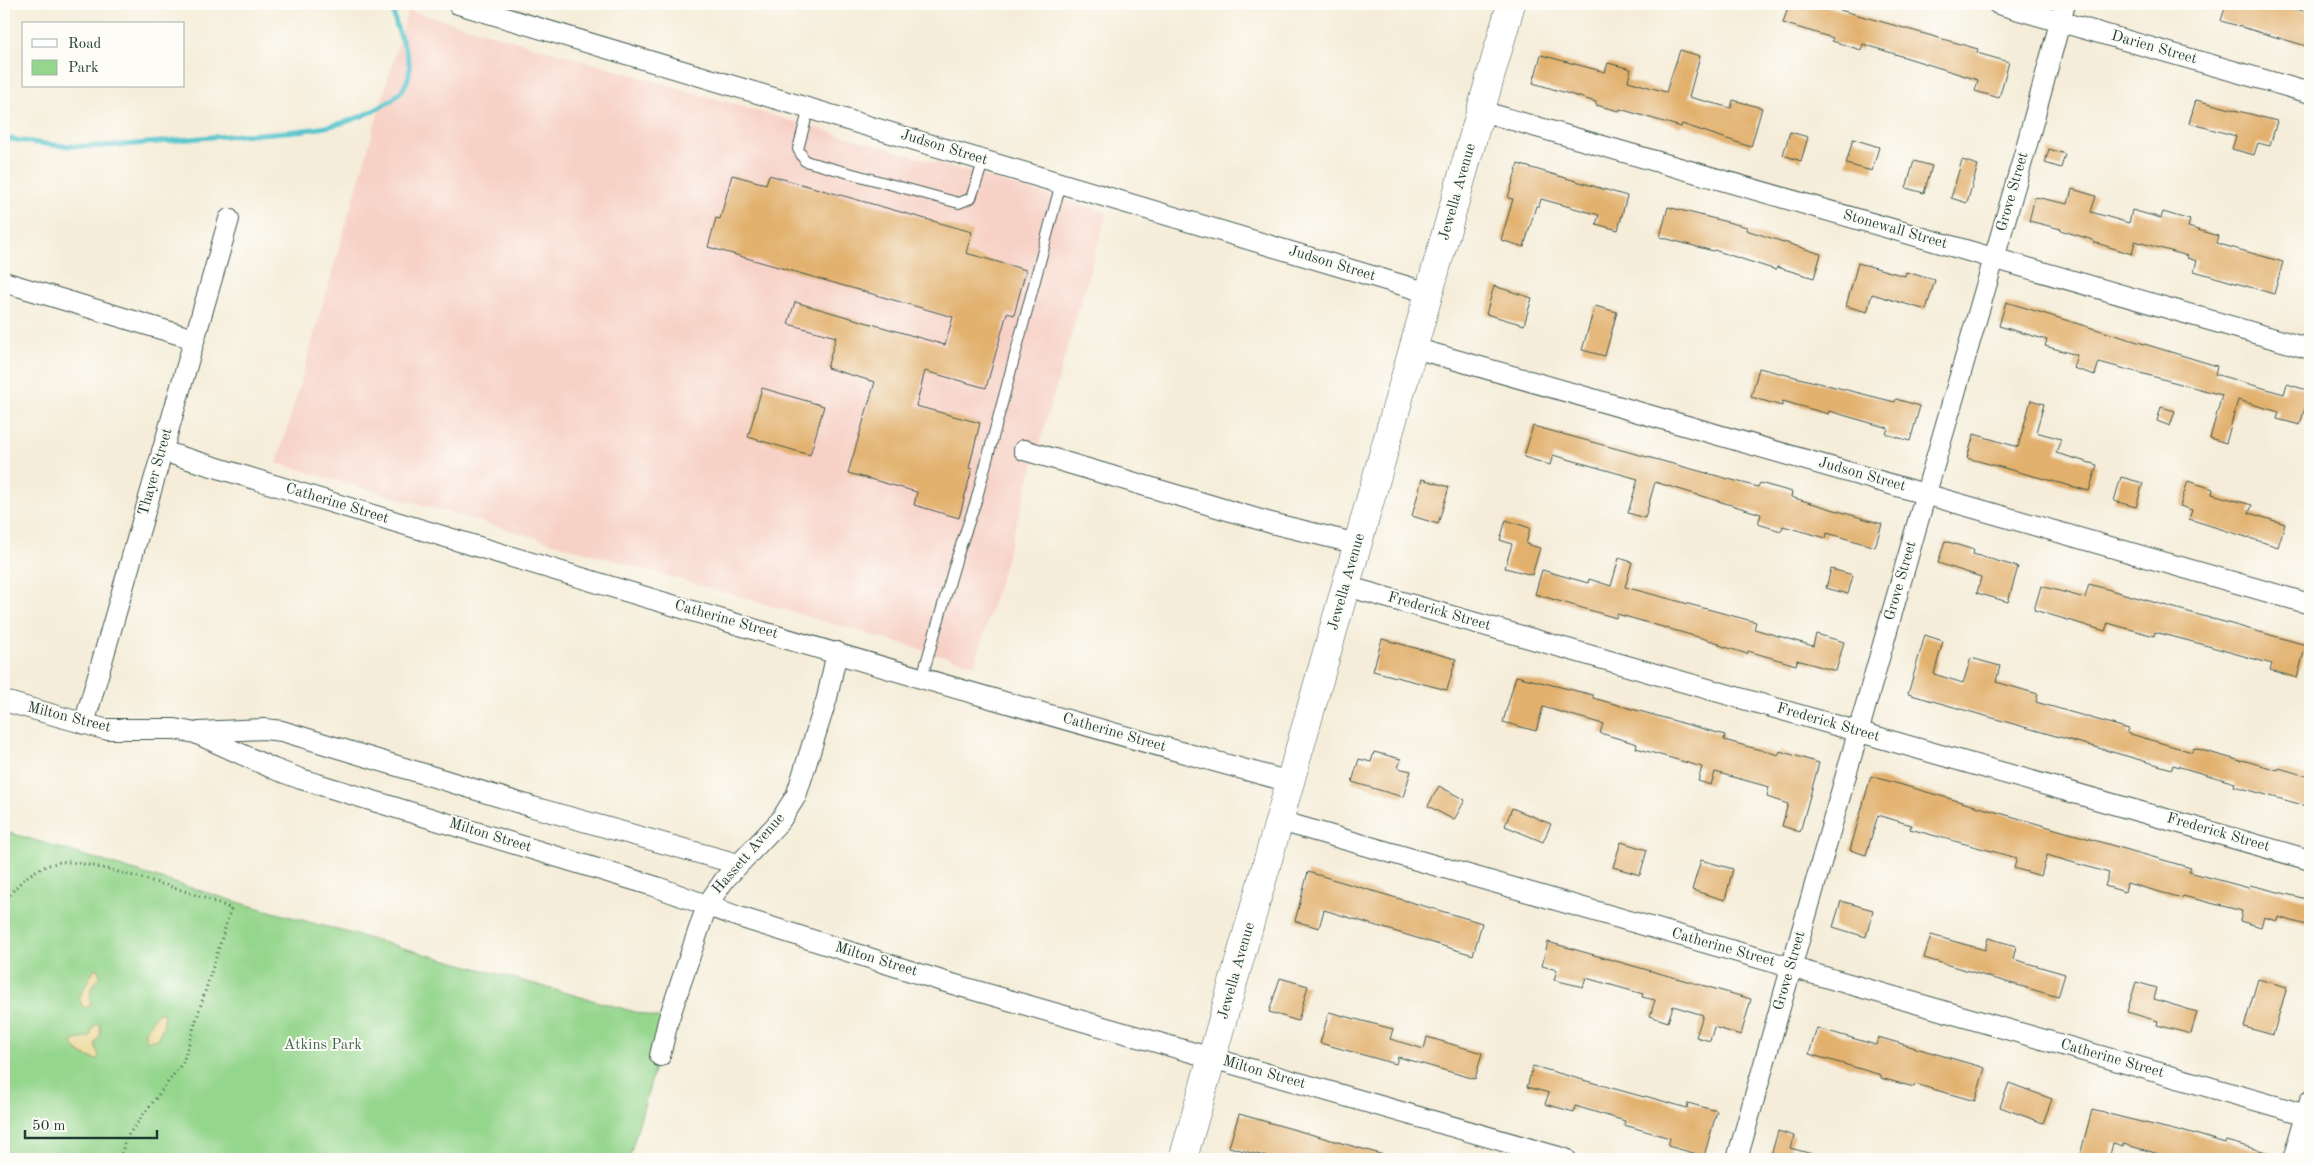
<svg xmlns="http://www.w3.org/2000/svg" width="2314" height="1163" viewBox="0 0 2314 1163" font-family="'Old Standard TT',serif">
<rect width="100%" height="100%" fill="#fdfcf7"/>
<filter id="ink" filterUnits="userSpaceOnUse"><feTurbulence type="fractalNoise" baseFrequency=".02" numOctaves="2"/><feDisplacementMap in="SourceGraphic" scale="10" xChannelSelector="R" yChannelSelector="G"/><feConvolveMatrix kernelMatrix="1 2 1 2 8 2 1 2 1" color-interpolation-filters="sRGB"/></filter>
<filter id="wash" filterUnits="userSpaceOnUse"><feTurbulence type="fractalNoise" baseFrequency=".0096" numOctaves="4" result="noise"/><feDisplacementMap in="SourceGraphic" scale="20" xChannelSelector="R" yChannelSelector="G"/><feGaussianBlur stdDeviation="1.12" result="paint"/><feColorMatrix in="noise" values="0 0 0 0 0 0 0 0 0 0 0 0 0 0 0 0 0 1.4 0 .05"/><feComposite in="paint" operator="in"/></filter>
<g filter="url(#wash)">
<rect width="100%" height="100%" fill="#f5edd9"/>
<polygon fill="#f7d1c6" points="408,10 1107,212 975,665 277,463"/>
<polygon fill="#95d68d" stroke="#5a8a60" points="4,831 244,904 668,1021 629,1159 4,1159"/>
<g fill="#eeda9e" stroke="#868c69">
<polygon points="94,969 98,969 100,977 91,988 90,1006 86,1008 82,1006 79,998"/>
<polygon points="157,1013 164,1013 164,1025 157,1039 148,1041 144,1033"/>
<polygon points="99,1023 101,1032 95,1045 99,1057 97,1060 83,1055 74,1048 72,1041 90,1037 93,1027"/>
</g>
<g fill="none" stroke-linecap="round" stroke-linejoin="round">
<path stroke="#58c5cd" stroke-width="5" d="M4 138C25 141 47 145 68 146 115 148 164 141 212 137 249 134 288 134 325 127 348 123 392 107 404 87 422 59 390 33 394 4"/>
</g>
<g id="blocks">
<g fill="#e2b16e">
<polygon points="1789,4 1819,4 1978,49 1977,53 2009,62 1999,98 1975,91 1978,80 1863,44 1861,50 1832,41 1833,38 1783,23"/>
<polygon points="2226,4 2278,4 2310,13 2310,47 2221,21"/>
<polygon points="1680,50 1700,56 1689,97 1731,108 1733,100 1762,108 1751,147 1682,124 1681,127 1620,109 1619,111 1596,105 1596,102 1533,83 1541,55 1605,72 1608,63 1631,69 1628,81 1666,92"/>
<polygon points="2196,100 2277,121 2270,146 2258,143 2254,155 2232,149 2236,136 2189,123"/>
<polygon points="1790,132 1808,137 1801,161 1783,155"/>
<polygon points="1853,139 1879,147 1872,171 1846,164"/>
<polygon points="2049,149 2065,154 2061,168 2045,163"/>
<polygon points="1962,160 1978,165 1967,203 1951,198"/>
<polygon points="1914,161 1932,166 1924,193 1906,188"/>
<polygon points="1518,164 1627,196 1618,230 1596,224 1599,215 1541,199 1539,206 1536,206 1524,247 1501,240 1513,199 1508,198"/>
<polygon points="732,175 766,184 769,175 972,232 966,253 1026,270 1014,315 1007,313 986,388 925,371 916,406 980,423 969,468 972,469 959,518 914,505 917,492 848,473 875,382 827,368 836,337 788,324 795,302 945,345 953,317 708,247 716,218 720,219"/>
<polygon points="2072,189 2096,196 2091,212 2129,223 2132,210 2161,218 2163,212 2190,220 2188,227 2218,236 2216,243 2283,262 2274,294 2194,271 2197,261 2187,258 2188,256 2135,241 2132,254 2093,242 2093,240 2060,230 2061,229 2029,221 2035,197 2068,204"/>
<polygon points="1668,207 1747,227 1746,230 1821,254 1814,278 1777,267 1776,270 1714,250 1713,251 1660,237"/>
<polygon points="1858,263 1905,276 1906,272 1935,280 1926,310 1872,294 1867,312 1846,306"/>
<polygon points="1494,286 1532,298 1524,325 1486,314"/>
<polygon points="2006,302 2217,366 2215,374 2284,394 2287,384 2310,391 2300,425 2277,419 2279,412 2238,400 2226,443 2210,438 2222,395 2099,362 2095,375 2073,368 2077,355 2045,346 2047,340 1999,326"/>
<polygon points="1595,306 1617,312 1605,356 1582,350"/>
<polygon points="1759,368 1895,402 1896,399 1920,406 1910,441 1886,434 1888,428 1829,411 1828,414 1783,401 1782,406 1751,397"/>
<polygon points="762,388 824,406 810,455 748,437"/>
<polygon points="2031,400 2044,404 2036,432 2061,439 2056,453 2097,465 2089,491 1967,458 1974,434 2018,447"/>
<polygon points="2161,407 2175,411 2170,426 2157,421"/>
<polygon points="1533,426 1758,487 1760,483 1792,492 1791,497 1882,524 1875,547 1827,533 1826,538 1783,526 1781,531 1758,524 1761,514 1655,482 1645,518 1628,513 1638,479 1553,455 1550,465 1524,457"/>
<polygon points="2121,477 2143,483 2136,507 2114,501"/>
<polygon points="1422,479 1449,487 1438,524 1412,516"/>
<polygon points="2188,481 2213,489 2212,494 2252,505 2249,513 2285,524 2278,547 2189,519 2192,510 2180,506"/>
<polygon points="1506,520 1530,528 1526,544 1540,548 1532,575 1505,568 1512,544 1500,540"/>
<polygon points="1945,541 1974,550 1973,554 2018,567 2008,602 1977,593 1981,577 1938,563"/>
<polygon points="1619,558 1632,562 1625,587 1756,622 1754,629 1813,646 1816,634 1844,642 1836,671 1797,660 1796,665 1748,651 1747,654 1719,645 1719,643 1617,614 1616,618 1535,594 1542,570 1588,583 1589,579 1611,586"/>
<polygon points="1831,569 1853,575 1848,594 1826,588"/>
<polygon points="2089,584 2306,645 2297,678 2270,670 2272,664 2201,644 2155,632 2154,636 2108,623 2105,631 2034,610 2041,586 2085,598"/>
<polygon points="1925,635 1943,641 1934,674 1963,683 1971,658 2000,666 1996,682 2038,694 2036,702 2129,729 2127,733 2192,752 2194,748 2241,761 2242,760 2278,770 2279,768 2310,777 2310,807 2234,786 2235,783 2173,765 2172,769 1908,694"/>
<polygon points="1382,639 1456,659 1447,690 1373,671"/>
<polygon points="1516,676 1593,695 1593,698 1725,735 1724,740 1779,755 1780,751 1819,763 1800,832 1782,826 1788,804 1767,797 1769,787 1715,772 1711,785 1698,781 1702,767 1636,748 1637,744 1600,733 1603,724 1543,707 1536,731 1503,722"/>
<polygon points="1374,752 1401,759 1398,768 1411,771 1403,797 1352,782 1359,759 1371,762"/>
<polygon points="1871,776 2191,868 2189,872 2249,888 2250,885 2310,900 2310,926 2278,917 2277,921 2264,917 2261,927 2240,921 2242,911 2183,896 2182,898 2127,883 2125,892 2105,886 2109,873 2047,855 2041,876 2014,868 2017,858 1910,829 1911,825 1878,815 1866,855 1850,850"/>
<polygon points="1439,786 1465,800 1454,820 1428,806"/>
<polygon points="1512,808 1551,824 1543,842 1505,826"/>
<polygon points="1621,842 1647,850 1640,875 1613,867"/>
<polygon points="1701,860 1733,869 1725,900 1692,890"/>
<polygon points="1308,872 1482,923 1473,955 1324,910 1319,928 1295,921"/>
<polygon points="1841,901 1873,910 1866,937 1833,927"/>
<polygon points="1931,935 1985,950 1988,938 2016,946 2013,959 2065,974 2058,997 1924,958"/>
<polygon points="1548,942 1751,999 1741,1035 1714,1027 1710,1041 1696,1037 1703,1015 1673,1006 1668,1022 1650,1016 1655,1000 1642,997 1643,994 1586,978 1583,987 1554,980 1557,970 1542,966"/>
<polygon points="1280,978 1308,986 1298,1021 1269,1012"/>
<polygon points="2258,979 2287,987 2273,1035 2244,1027"/>
<polygon points="2136,982 2157,988 2154,999 2197,1012 2191,1034 2157,1025 2158,1021 2127,1012"/>
<polygon points="1329,1012 1393,1029 1390,1039 1424,1049 1427,1037 1482,1053 1475,1079 1398,1057 1396,1064 1320,1043"/>
<polygon points="1817,1028 1876,1045 1878,1037 1985,1068 1975,1101 1915,1084 1914,1087 1881,1078 1881,1075 1809,1054"/>
<polygon points="1533,1066 1644,1097 1645,1096 1687,1108 1688,1103 1717,1111 1704,1156 1668,1146 1670,1138 1624,1125 1625,1121 1575,1106 1574,1112 1545,1104 1549,1093 1527,1087"/>
<polygon points="2009,1083 2052,1099 2043,1123 2000,1107"/>
<polygon points="2092,1110 2182,1132 2182,1130 2225,1143 2226,1141 2277,1155 2276,1159 2177,1159 2123,1144 2123,1146 2113,1143 2109,1159 2079,1159"/>
<polygon points="1239,1114 1384,1155 1383,1159 1275,1159 1229,1147"/>
<polygon points="1778,1131 1794,1136 1790,1148 1816,1155 1816,1159 1770,1159"/>
</g>
</g>
</g>
<g filter="url(#ink)">
<use href="#blocks" fill-opacity="0" stroke="#3f574d" stroke-width="1"/>
<g fill="none" stroke-linecap="round" stroke-linejoin="round">
<defs>
<g id="service">
<polyline points="809,108 798,149 805,161 959,203 971,198 984,160"/>
<polyline points="922,677 957,557 976,501 1061,183"/>
</g>
<g id="minor">
<polyline points="458,4 1429,293"/>
<polyline points="1998,4 2310,93"/>
<polyline points="1481,111 2310,349"/>
<polyline points="4,282 194,339"/>
<polyline points="1414,348 2310,604"/>
<polyline points="1024,450 1271,523 1358,544"/>
<path d="M162 451C537 565 912 679 1290 782"/>
<polyline points="1346,586 2310,860"/>
<polyline points="4,701 104,729 175,729 195,733 274,769 301,779 657,887 736,916 942,981 1566,1159"/>
<polyline points="84,724 229,219"/>
<polyline points="199,732 264,729 282,731 533,807 738,864"/>
<polyline points="1280,821 2310,1116"/>
<polyline points="660,1056 668,1021 707,905 725,879 780,821 796,796 827,698 837,652"/>
<polyline points="1737,1159 1926,493 2024,155 2065,4"/>
<polyline points="2293,1159 2310,1101"/>
</g>
<polyline id="secondary" points="1183,1159 1511,4"/>
</defs>
<use href="#service" stroke="#3f574d" stroke-width="12"/>
<use href="#minor" stroke="#3f574d" stroke-width="22"/>
<use href="#secondary" stroke="#3f574d" stroke-width="29"/>
<path stroke="#3f574d" stroke-width="3" stroke-dasharray="1 4" stroke-linecap="butt" d="M4 903C19 881 34 867 61 862 81 858 212 897 231 909L183 1062 126 1138 120 1159"/>
<use href="#service" stroke="#fff" stroke-width="10"/>
<use href="#minor" stroke="#fff" stroke-width="20"/>
<use href="#secondary" stroke="#fff" stroke-width="28"/>
</g>
</g>
<g text-anchor="middle" dominant-baseline="central" stroke-width="4" stroke-linejoin="round" paint-order="stroke">
<g font-size="15" fill="#1f3d34" stroke="#fdfcf7">
<text transform="translate(2154 48) rotate(16)">Darien Street</text>
<text transform="translate(944 148) rotate(17)">Judson Street</text>
<text transform="translate(1458 192) rotate(-74)">Jewella Avenue</text>
<text transform="translate(2013 192) rotate(-74)">Grove Street</text>
<text transform="translate(1895 230) rotate(16)">Stonewall Street</text>
<text transform="translate(1332 264) rotate(17)">Judson Street</text>
<text transform="translate(156 472) rotate(-74)">Thayer Street</text>
<text transform="translate(1862 475) rotate(16)">Judson Street</text>
<text transform="translate(337 504) rotate(17)">Catherine Street</text>
<text transform="translate(1901 581) rotate(-74)">Grove Street</text>
<text transform="translate(1347 582) rotate(-74)">Jewella Avenue</text>
<text transform="translate(1439 612) rotate(16)">Frederick Street</text>
<text transform="translate(726 620) rotate(16)">Catherine Street</text>
<text transform="translate(69 718) rotate(14)">Milton Street</text>
<text transform="translate(1828 723) rotate(16)">Frederick Street</text>
<text transform="translate(1114 733) rotate(16)">Catherine Street</text>
<text transform="translate(2218 833) rotate(16)">Frederick Street</text>
<text transform="translate(490 836) rotate(17)">Milton Street</text>
<text transform="translate(749 854) rotate(-49)">Hassett Avenue</text>
<text transform="translate(1723 948) rotate(16)">Catherine Street</text>
<text transform="translate(876 960) rotate(17)">Milton Street</text>
<text transform="translate(1237 971) rotate(-74)">Jewella Avenue</text>
<text transform="translate(1790 971) rotate(-74)">Grove Street</text>
<text transform="translate(2112 1059) rotate(16)">Catherine Street</text>
<text transform="translate(1264 1073) rotate(16)">Milton Street</text>
</g>
<g font-size="15" fill="#3c634a" stroke="#fdfcf7">
<text x="323" y="1045">Atkins Park</text>
</g>
</g>
<rect width="2314" height="1163" fill="none" stroke="#fdfcf7" stroke-width="20"/>
<rect x="22" y="22" width="162" height="65" fill="#fdfcf7" stroke="#a4b0a9"/>
<rect x="32" y="39" width="25" height="8" fill="#ffffff" stroke="#a4b0a9"/>
<text x="68" y="48" font-size="15" fill="#1f3d34">Road</text>
<rect x="32" y="60" width="25" height="15" fill="#95d68d" stroke="#a4b0a9"/>
<text x="68" y="72" font-size="15" fill="#1f3d34">Park</text>
<path d="M25 1130v8h132v-8" fill="none" stroke="#1f3d34" stroke-width="2.5"/>
<text x="32" y="1130" font-size="15" fill="#1f3d34" stroke="#fdfcf7" stroke-width="4" paint-order="stroke">50 m</text>
</svg>
